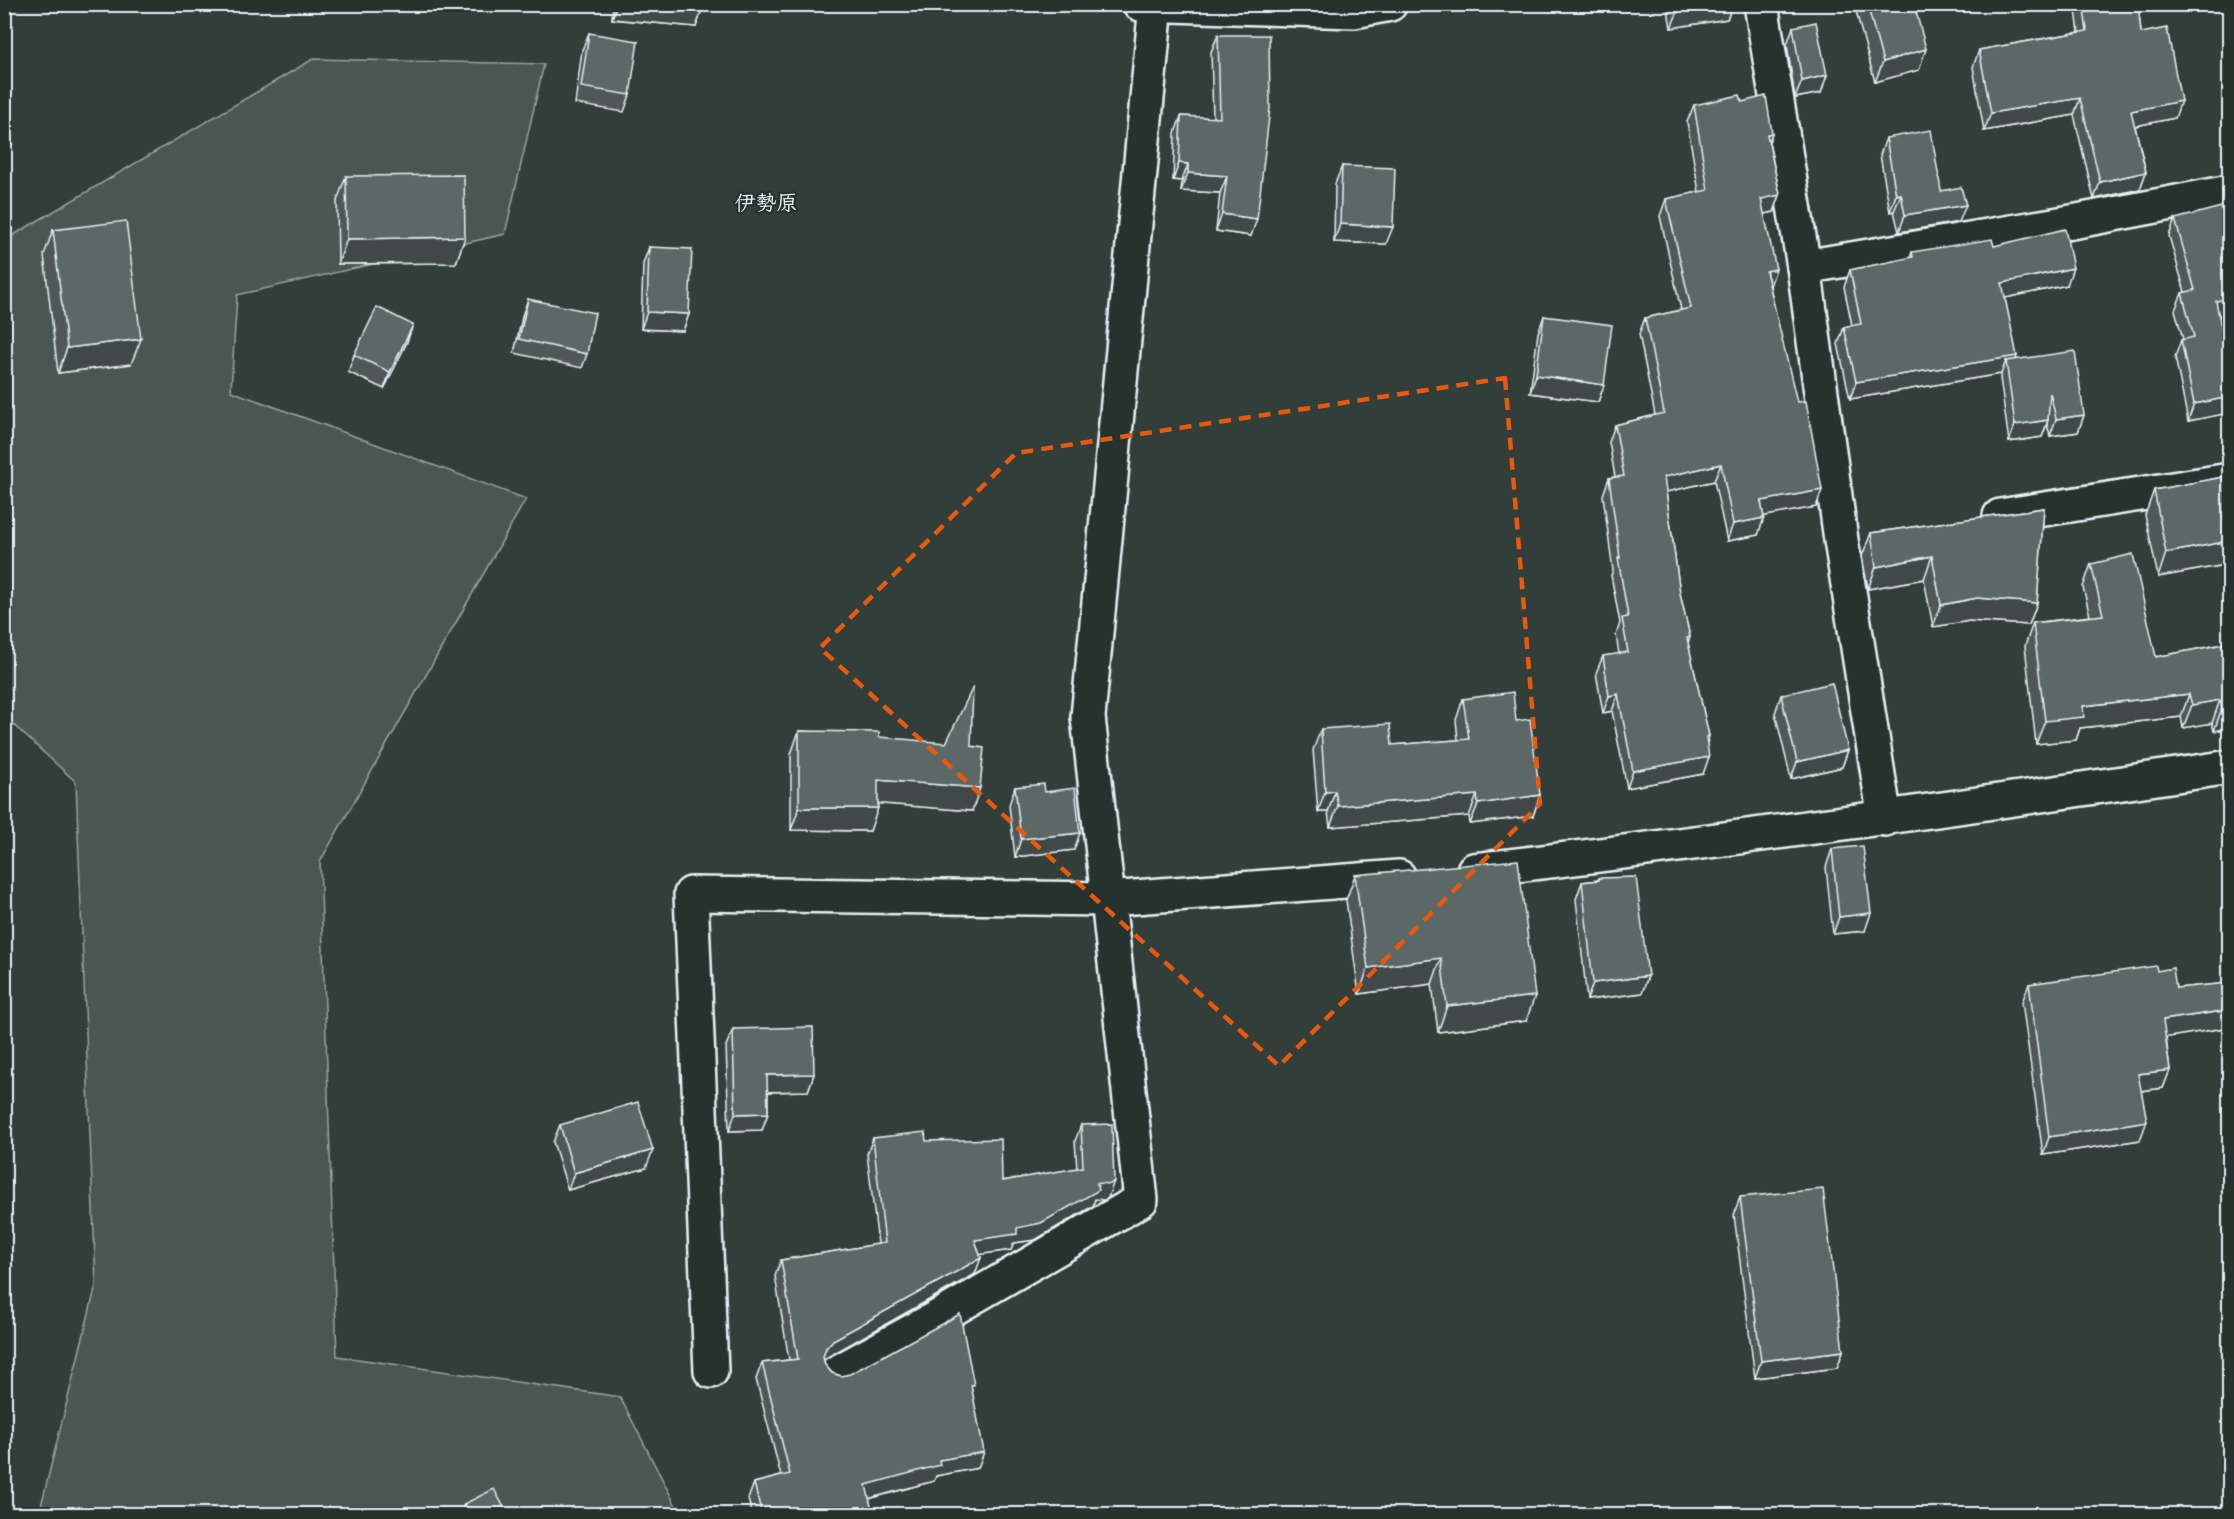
<svg xmlns="http://www.w3.org/2000/svg" width="2234" height="1519" viewBox="0 0 2234 1519" font-family="Dekko,'Klee One',sans-serif">
<rect width="100%" height="100%" fill="#323e39"/>
<filter id="ink" filterUnits="userSpaceOnUse"><feTurbulence type="fractalNoise" baseFrequency=".0167" numOctaves="2"/><feDisplacementMap in="SourceGraphic" scale="12" xChannelSelector="R" yChannelSelector="G"/><feConvolveMatrix kernelMatrix="1 2 1 2 8 2 1 2 1" color-interpolation-filters="sRGB"/></filter>
<g filter="url(#ink)">
<polygon fill="#495651" stroke="#98a4a4" stroke-width="1.5" points="313,59 544,64 505,234 237,295 231,391 526,499 320,862 337,1356 620,1397 680,1514 39,1514 96,1285 76,782 5,717 5,240"/>
<g fill="none" stroke-linecap="round" stroke-linejoin="round">
<defs>
<g id="minor">
<polyline points="1140,4 1354,11 1390,4"/>
<polyline points="1761,4 1804,267 1841,540 1885,819"/>
<polyline points="1804,267 2077,221 2230,192"/>
<polyline points="2000,516 2230,480"/>
<path d="M1474 870C1727 841 1978 805 2230 767"/>
<polyline points="711,1371 691,894 1108,899 1399,877"/>
<polyline points="836,1373 949,1311 1141,1200 1088,717 1156,4"/>
</g>
</defs>
<use href="#minor" stroke="#e8f1f8" stroke-width="38"/>
<use href="#minor" stroke="#26332d" stroke-width="33"/>
</g>
<g fill="#4f5957" stroke="#e8f1f8" stroke-width="1.5">
<polygon points="613,4 704,4 696,27 612,19"/>
<polygon points="1667,4 1733,4 1727,19 1671,28"/>
<polygon points="1854,4 1914,4 1919,70 1875,82"/>
<polygon points="2075,4 2138,4 2141,33 2175,118 2135,126 2146,172 2140,189 2094,199 2074,115 1984,131 1973,67 1979,50 2079,32"/>
<polygon points="1793,27 1821,93 1795,98 1787,44"/>
<polygon points="589,33 630,95 624,112 575,104 582,50"/>
<polygon points="1218,35 1251,236 1216,231 1220,193 1181,191 1182,181 1173,180 1175,133 1181,116 1213,118 1211,52"/>
<polygon points="1742,102 1772,133 1769,142 1780,195 1774,212 1764,214 1770,286 1816,507 1764,516 1758,535 1727,541 1714,481 1666,492 1680,593 1690,637 1688,643 1709,736 1707,743 1703,774 1627,788 1612,711 1603,713 1596,673 1603,656 1619,654 1616,635 1620,623 1611,575 1613,571 1603,495 1609,478 1615,477 1609,442 1615,425 1655,415 1639,334 1645,318 1681,310 1660,216 1666,199 1699,192 1687,122 1694,105"/>
<polygon points="1886,138 1941,191 1959,222 1899,232 1894,211 1890,212 1880,155"/>
<polygon points="1342,166 1386,244 1334,242 1335,184"/>
<polygon points="346,176 465,237 456,263 338,264 337,201"/>
<polygon points="2175,219 2219,316 2229,413 2188,421 2175,357 2181,340 2183,339 2175,310 2182,293 2185,292 2169,236"/>
<polygon points="53,230 131,364 58,373 44,255"/>
<polygon points="1994,246 2067,285 2005,298 2016,360 2084,415 2078,432 2050,436 2047,424 2042,437 2009,442 2000,378 2001,374 1850,399 1838,344 1844,327 1852,325 1844,287 1850,270 1910,258 1912,252"/>
<polygon points="649,247 689,314 683,331 641,329 643,264"/>
<polygon points="528,299 587,354 582,368 514,353 523,313"/>
<polygon points="1544,316 1604,385 1598,402 1530,393 1538,333"/>
<polygon points="407,342 384,389 348,372 354,355"/>
<polygon points="2229,476 2229,587 2225,565 2158,577 2145,515 2154,490"/>
<polygon points="2044,508 2037,603 2029,625 1969,621 1933,627 1924,579 1868,589 1862,556 1871,533"/>
<polygon points="2091,564 2156,657 2229,643 2229,728 2214,731 2212,723 2183,728 2181,717 2080,728 2076,740 2036,744 2025,646 2033,623 2090,616 2083,587"/>
<polygon points="1781,695 1848,750 1842,767 1791,779 1775,713"/>
<polygon points="1463,699 1516,721 1540,795 1533,816 1470,824 1469,816 1330,827 1328,812 1318,812 1313,750 1321,729 1392,745 1458,740 1456,720"/>
<polygon points="799,731 879,737 972,811 878,803 870,831 791,830 791,754"/>
<polygon points="1015,787 1045,792 1074,850 1015,857 1009,805"/>
<polygon points="1832,849 1865,931 1833,934 1826,867"/>
<polygon points="1355,875 1526,1021 1438,1032 1432,984 1359,994 1346,900"/>
<polygon points="1599,878 1648,976 1642,993 1587,1000 1576,899 1582,882 1598,880"/>
<polygon points="2157,971 2176,988 2229,983 2229,1062 2224,1028 2166,1037 2170,1070 2163,1088 2141,1091 2140,1140 2043,1155 2022,1002 2029,984"/>
<polygon points="733,1029 814,1074 808,1091 768,1092 768,1113 762,1130 729,1131 726,1046"/>
<polygon points="560,1125 646,1168 568,1190 553,1142"/>
<polygon points="1081,1125 1108,1198 1104,1200 1095,1199 1093,1206 1035,1240 1014,1243 1011,1250 980,1254 975,1274 827,1357 824,1360 825,1365 832,1373 841,1376 972,1390 978,1468 936,1476 934,1481 869,1499 873,1515 752,1515 748,1499 754,1483 781,1476 756,1379 762,1363 789,1360 775,1276 781,1260 878,1244 867,1154 873,1138 1002,1181 1077,1169 1075,1141"/>
<polygon points="1740,1197 1843,1351 1837,1368 1755,1378 1734,1215"/>
<polygon points="464,1504 508,1515 462,1515 461,1513"/>
</g>
<g fill="#404947" stroke="#e8f1f8" stroke-width="1.5">
<polygon points="617,4 704,4 696,27 612,19"/>
<polygon points="1717,4 1733,4 1727,19 1671,28 1678,11"/>
<polygon points="1926,49 1919,70 1875,82 1883,62"/>
<polygon points="1827,75 1821,93 1795,98 1802,81"/>
<polygon points="2080,98 2074,115 1984,131 1991,113"/>
<polygon points="2181,101 2175,118 2125,128 2131,111"/>
<polygon points="1772,133 1766,150 1767,134"/>
<polygon points="1179,163 1188,164 1182,181 1173,180"/>
<polygon points="2146,172 2140,189 2094,199 2100,182"/>
<polygon points="1188,173 1227,176 1220,193 1181,191"/>
<polygon points="1901,194 1894,211 1890,212 1896,195"/>
<polygon points="1780,195 1774,212 1755,216 1761,199"/>
<polygon points="1966,205 1959,222 1899,232 1905,215"/>
<polygon points="1222,214 1257,219 1251,236 1216,231"/>
<polygon points="1340,224 1393,227 1386,244 1334,242"/>
<polygon points="465,237 456,263 338,264 347,239"/>
<polygon points="2073,268 2067,285 1996,300 2002,283"/>
<polygon points="1776,269 1770,286 1766,271"/>
<polygon points="2229,298 2229,313 2210,318 2216,301"/>
<polygon points="647,312 689,314 683,331 641,329"/>
<polygon points="413,325 407,342 384,389 390,372"/>
<polygon points="141,339 131,364 58,373 67,348"/>
<polygon points="2017,356 2011,373 2006,361 2001,374 1850,399 1856,382"/>
<polygon points="1536,375 1604,385 1598,402 1530,393"/>
<polygon points="2229,397 2229,413 2188,421 2194,404"/>
<polygon points="2084,415 2078,432 2050,436 2056,419"/>
<polygon points="2048,420 2042,437 2009,442 2015,425"/>
<polygon points="1721,464 1714,481 1658,494 1664,477"/>
<polygon points="1822,490 1816,507 1754,518 1761,501"/>
<polygon points="1764,518 1758,535 1727,541 1733,524"/>
<polygon points="2229,541 2229,552 2225,565 2158,577 2166,553"/>
<polygon points="1932,556 1924,579 1868,589 1876,567"/>
<polygon points="1977,598 2037,603 2029,625 1969,621 1933,627 1941,605"/>
<polygon points="1618,694 1612,711 1603,713 1609,696"/>
<polygon points="2189,694 2181,717 2080,728 2076,740 2036,744 2045,721 2083,706"/>
<polygon points="2220,700 2212,723 2183,728 2192,705"/>
<polygon points="2229,706 2229,728 2214,731 2222,708"/>
<polygon points="1848,750 1842,767 1791,779 1797,762"/>
<polygon points="1709,757 1703,774 1627,788 1633,771"/>
<polygon points="878,780 980,788 972,811 870,803"/>
<polygon points="1335,791 1328,812 1318,812 1325,792"/>
<polygon points="1477,795 1469,816 1330,827 1338,806"/>
<polygon points="1540,795 1533,816 1470,824 1478,804"/>
<polygon points="799,808 878,808 870,831 791,830"/>
<polygon points="1080,833 1074,850 1015,857 1021,839"/>
<polygon points="1871,913 1865,931 1833,934 1839,917"/>
<polygon points="1441,958 1432,984 1359,994 1368,968"/>
<polygon points="1648,976 1642,993 1587,1000 1593,983"/>
<polygon points="1535,996 1526,1021 1438,1032 1447,1006"/>
<polygon points="2229,1010 2229,1014 2224,1028 2157,1039 2163,1020"/>
<polygon points="2170,1070 2163,1088 2132,1092 2138,1074"/>
<polygon points="814,1074 808,1091 761,1092 767,1075"/>
<polygon points="768,1113 762,1130 729,1131 735,1114"/>
<polygon points="2147,1121 2140,1140 2043,1155 2049,1137"/>
<polygon points="653,1150 646,1168 568,1190 574,1173"/>
<polygon points="1114,1181 1108,1198 1104,1200 1095,1199 1093,1206 1035,1240 1014,1243 1011,1250 970,1256 975,1240 1017,1228 1097,1183"/>
<polygon points="981,1258 975,1274 827,1357 820,1364 826,1348 833,1340"/>
<polygon points="1843,1351 1837,1368 1755,1378 1761,1361"/>
<polygon points="984,1452 978,1468 936,1476 934,1481 860,1501 866,1485 939,1460"/>
<polygon points="784,1511 783,1515 769,1515"/>
</g>
<g fill="#5c6865" stroke="#e8f1f8" stroke-width="1.5">
<polygon points="1676,4 1717,4 1678,11"/>
<polygon points="1867,4 1914,4 1926,49 1883,62"/>
<polygon points="2083,4 2138,4 2141,33 2167,28 2181,101 2131,111 2146,172 2100,182 2080,98 1991,113 1979,50 2087,31"/>
<polygon points="1816,22 1827,75 1802,81 1793,27"/>
<polygon points="589,33 638,41 630,95 581,87"/>
<polygon points="1218,35 1269,35 1270,108 1257,219 1222,214 1227,176 1188,173 1188,164 1179,163 1181,116 1220,118"/>
<polygon points="1740,95 1742,102 1766,96 1772,133 1767,134 1780,195 1761,199 1776,269 1766,271 1797,402 1806,401 1822,490 1761,501 1764,518 1733,524 1721,464 1664,477 1680,593 1690,637 1687,638 1709,736 1706,737 1709,757 1633,771 1618,694 1609,696 1603,656 1628,652 1622,618 1628,617 1618,558 1620,558 1609,478 1624,476 1615,425 1664,413 1645,318 1691,308 1666,199 1708,190 1694,105"/>
<polygon points="1931,130 1941,191 1961,187 1966,205 1905,215 1901,194 1896,195 1886,138"/>
<polygon points="1342,166 1395,168 1393,227 1340,224"/>
<polygon points="464,175 465,237 347,239 346,176"/>
<polygon points="2229,205 2229,298 2216,301 2229,370 2229,397 2194,404 2181,340 2194,337 2182,293 2195,290 2175,219"/>
<polygon points="126,221 141,339 67,348 53,230"/>
<polygon points="2065,229 2073,268 2002,283 2017,356 1856,382 1844,327 1861,324 1850,270 1913,257 1912,252 1992,239 1994,246"/>
<polygon points="649,247 692,249 689,314 647,312"/>
<polygon points="528,299 595,313 587,354 519,339"/>
<polygon points="377,307 413,325 390,372 354,355"/>
<polygon points="1544,316 1612,325 1604,385 1536,375"/>
<polygon points="2075,351 2084,415 2056,419 2050,393 2048,420 2015,425 2006,361"/>
<polygon points="2229,476 2229,541 2166,553 2154,490"/>
<polygon points="2044,508 2037,603 1977,598 1941,605 1932,556 1876,567 1871,533"/>
<polygon points="2133,554 2156,657 2229,643 2229,706 2222,708 2220,700 2192,705 2189,694 2083,706 2084,717 2045,721 2033,623 2103,615 2091,564"/>
<polygon points="1832,683 1848,750 1797,762 1781,695"/>
<polygon points="973,687 971,746 984,748 980,788 878,780 878,808 799,808 799,731 879,732 879,737 946,743"/>
<polygon points="1513,692 1516,721 1530,719 1540,795 1478,804 1477,795 1338,806 1335,791 1325,792 1321,729 1390,724 1392,745 1469,739 1463,699"/>
<polygon points="1044,784 1045,792 1075,788 1080,833 1021,839 1015,787"/>
<polygon points="1863,846 1871,913 1839,917 1832,849"/>
<polygon points="1518,860 1535,996 1447,1006 1441,958 1368,968 1355,875"/>
<polygon points="1636,877 1648,976 1593,983 1582,882 1599,880 1599,878"/>
<polygon points="2156,966 2157,971 2173,968 2176,988 2229,983 2229,1010 2163,1020 2170,1070 2138,1074 2147,1121 2049,1137 2029,984"/>
<polygon points="813,1027 814,1074 767,1075 768,1113 735,1114 733,1029"/>
<polygon points="638,1102 653,1150 574,1173 560,1125"/>
<polygon points="1112,1124 1114,1181 1110,1184 1097,1183 1099,1190 1041,1223 1017,1228 1017,1234 975,1240 981,1258 833,1340 826,1348 823,1357 825,1365 832,1373 841,1376 850,1374 960,1314 974,1385 971,1385 984,1452 939,1460 940,1465 866,1485 873,1515 785,1515 784,1511 769,1515 762,1515 754,1483 790,1474 762,1363 798,1359 781,1260 885,1243 873,1138 925,1132 926,1141 1001,1139 1002,1181 1083,1167 1081,1125"/>
<polygon points="1823,1189 1843,1351 1761,1361 1740,1197"/>
<polygon points="494,1489 508,1515 470,1515 464,1504"/>
</g>
</g>
<path fill="none" stroke="#e8590c" stroke-width="4.5" stroke-dasharray="12 8" stroke-linejoin="round" d="M1505 378 1540 804 1279 1066 820 648 1016 453Z"/>
<g text-anchor="middle" dominant-baseline="central" stroke-width="4.5" stroke-linejoin="round" paint-order="stroke">
<g font-size="21" font-weight="bold" fill="#e8f1f8" stroke="#26332d">
<text x="766" y="206">伊勢原</text>
</g>
</g>
<rect width="2234" height="1519" fill="none" stroke="#26332d" stroke-width="24"/>
<rect x="12" y="12" width="2210" height="1495" fill="none" stroke="#e8f1f8" stroke-width="2" filter="url(#ink)"/>
</svg>
